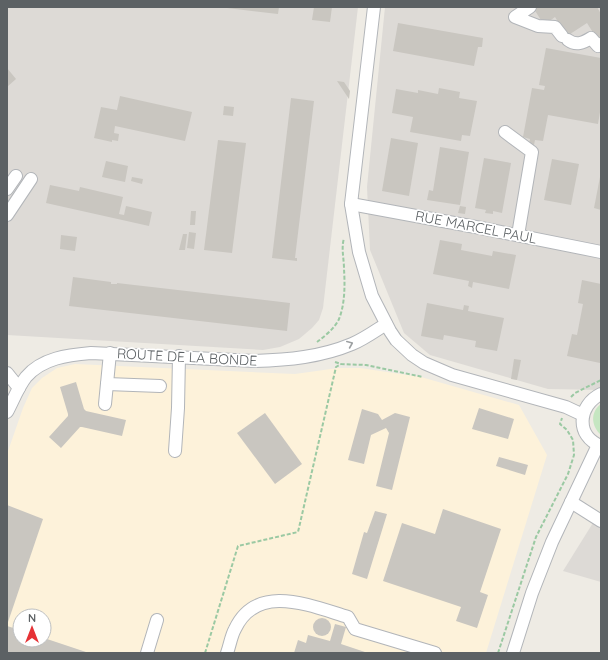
<svg xmlns="http://www.w3.org/2000/svg" width="608" height="660" viewBox="0 0 608 660" font-family="Quicksand,sans-serif">
<rect width="100%" height="100%" fill="#eeebe4"/>
<path fill="#fdf2da" fill-rule="evenodd" d="M75 364 295 374 338 368H360L421 377 519 405 547 455 486 653H7V454L23 408 32 388 42 378 57 368ZM20 616H44V640H20Z"/>
<g fill="#dddad6">
<polygon points="7,7 358,7 323,308 319,320 312,328 299,339 280,347 263,350 7,335"/>
<polygon points="385,7 601,7 601,390 548,389 430,355 404,333 370,250 367,187"/>
<polygon points="601,510 601,582 563,571"/>
</g>
<path fill="#c5e6c1" d="M601 404V435C591 426 590 412 601 404Z"/>
<g fill="#c9c6c0">
<polygon points="227,7 279,7 278,14 227,8"/>
<polygon points="314,7 332,7 330,22 312,20"/>
<polygon points="536,7 597,7 601,14 601,41 599,42 587,23 567,36 555,17 544,25 534,9"/>
<polygon points="398,23 483,38 482,47 478,47 474,66 393,51"/>
<polygon points="546,48 601,58 601,106 598,124 548,115 543,141 535,140 534,145 529,144 530,139 523,137 532,88 544,90 545,86 539,85"/>
<polygon points="7,68 16,79 7,87"/>
<polygon points="337,81 344,82 350,91 349,99"/>
<polygon points="439,88 460,92 459,98 477,101 470,136 462,135 461,141 410,132 413,117 392,113 396,89 418,93 418,90 438,94"/>
<polygon points="120,96 192,112 185,141 115,126 114,133 119,134 118,141 112,140 112,142 94,138 101,107 117,110"/>
<polygon points="291,98 314,101 295,258 297,258 297,261 272,258"/>
<polygon points="224,106 234,107 233,116 223,115"/>
<polygon points="391,138 418,143 409,196 382,191"/>
<polygon points="218,140 246,143 232,253 204,250"/>
<polygon points="440,147 469,152 460,205 427,200 429,190 433,191"/>
<polygon points="484,158 511,163 502,213 493,211 493,214 485,213 486,210 475,208"/>
<polygon points="552,159 579,164 571,205 544,200"/>
<polygon points="106,161 128,166 125,182 102,177"/>
<polygon points="132,177 143,179 142,184 131,181"/>
<polygon points="600,177 601,177 601,210 594,208"/>
<polygon points="50,185 79,191 80,187 123,197 119,214 124,215 126,206 152,212 149,226 46,203"/>
<polygon points="460,206 466,207 465,214 458,213"/>
<polygon points="191,211 196,211 195,225 190,225"/>
<polygon points="189,232 196,233 194,249 187,248"/>
<polygon points="183,234 187,234 185,250 179,250"/>
<polygon points="61,235 77,237 75,251 60,249"/>
<polygon points="440,240 462,244 461,250 492,256 493,251 516,255 509,289 473,282 472,288 468,286 469,281 433,274"/>
<polygon points="73,277 111,282 111,284 117,284 117,283 290,303 287,331 69,306"/>
<polygon points="582,280 601,284 600,363 567,356 572,334 577,335 583,304 578,303"/>
<polygon points="427,303 463,310 464,305 469,306 468,311 504,318 497,351 475,347 476,341 444,335 443,340 421,336"/>
<polygon points="514,359 521,360 517,380 511,379"/>
<polygon points="76,382 84,409 86,411 126,420 122,436 82,427 80,427 61,448 49,437 68,416 68,414 60,387"/>
<polygon points="479,408 514,419 508,439 472,429"/>
<polygon points="362,409 378,414 382,420 395,413 410,417 392,490 376,486 389,433 386,428 371,435 364,464 348,460"/>
<polygon points="265,413 302,464 275,484 237,433"/>
<polygon points="499,457 528,465 525,475 496,466"/>
<polygon points="7,505 43,519 7,625"/>
<polygon points="443,509 501,529 480,592 488,595 477,628 456,621 461,607 383,581 402,523 435,534"/>
<polygon points="375,511 387,514 367,579 352,574 364,532 367,533"/>
<circle cx="322" cy="627" r="9"/>
<polygon points="335,624 346,627 341,644 368,653 294,653 298,640 306,643 308,635 330,641"/>
<polygon points="7,626 20,630 20,640 44,640 44,638 89,653 7,653"/>
</g>
<g fill="none" stroke-linecap="round" stroke-linejoin="round">
<defs>
<g id="minor">
<polyline points="374,7 351,204 359,252 372,296 390,331 396,340 412,355 424,363 452,375 566,407 583,415"/>
<polyline points="530,7 515,17 538,26 555,27 562,36"/>
<path d="M568 40C576 46 583 43 591 38L598 46 601 44"/>
<polyline points="505,132 532,152 518,235"/>
<polyline points="7,189 16,176"/>
<polyline points="351,204 481,228 601,252"/>
<polyline points="7,215 31,179"/>
<polyline points="7,373 19,388"/>
<polyline points="107,384 160,386"/>
<path d="M601 394C578 405 575 436 601 446"/>
<polyline points="105,404 110,353"/>
<path d="M7 412C13 401 18 387 26 377 42 358 68 355 91 353L255 361C288 360 321 357 352 344 364 339 375 331 386 324"/>
<polyline points="175,451 178,408 179,356"/>
<polyline points="571,502 601,521"/>
<polyline points="147,653 157,620"/>
<path d="M227 653C230 645 231 636 235 629 257 582 311 606 348 617L355 629 435 653"/>
<polyline points="513,653 532,593 552,542 598,445"/>
</g>
</defs>
<use href="#minor" stroke="#b2b5b9" stroke-width="14"/>
<g stroke="#9bc9a3" stroke-width="2" stroke-dasharray="4 2" stroke-linecap="butt">
<path d="M317 342C325 336 335 328 339 319 345 304 345 285 344 269 344 258 341 249 344 238"/>
<polyline points="335,362 341,364 366,365 423,377"/>
<polyline points="571,397 575,393 601,380"/>
<polyline points="205,653 238,546 298,532 336,367 341,364"/>
<polyline points="498,653 536,537 568,474 574,455 573,440 567,430 560,424 562,418"/>
</g>
<use href="#minor" stroke="#fff" stroke-width="12"/>
</g>
<defs><path id="oneway-chevron" d="M-2-3.5L2.5 0L-2 3.5" fill="none" stroke-width="1.6" stroke-linecap="round" stroke-linejoin="round"/></defs>
<use stroke="#9da0a2" href="#oneway-chevron" transform="translate(350 344) rotate(-23)"/>
<g text-anchor="middle" dominant-baseline="central" stroke-width="3.5" stroke-linejoin="round" paint-order="stroke">
<g font-size="14" fill="#5c6164" stroke="#fff">
<text transform="translate(476 227) rotate(11)">RUE MARCEL PAUL</text>
<text transform="translate(187 357) rotate(3)">ROUTE DE LA BONDE</text>
</g>
</g>
<rect width="608" height="660" fill="none" stroke="#5c6164" stroke-width="16"/>
<g transform="translate(32 628)"><circle r="19" fill="#ffffff" stroke="#bec0c1"/>
<path d="M0-3L7 15L0 10L-7 15Z" fill="#e63236"/>
<text y="-6" font-size="11" font-weight="bold" text-anchor="middle" fill="#5c6164">N</text>
</g>
</svg>
